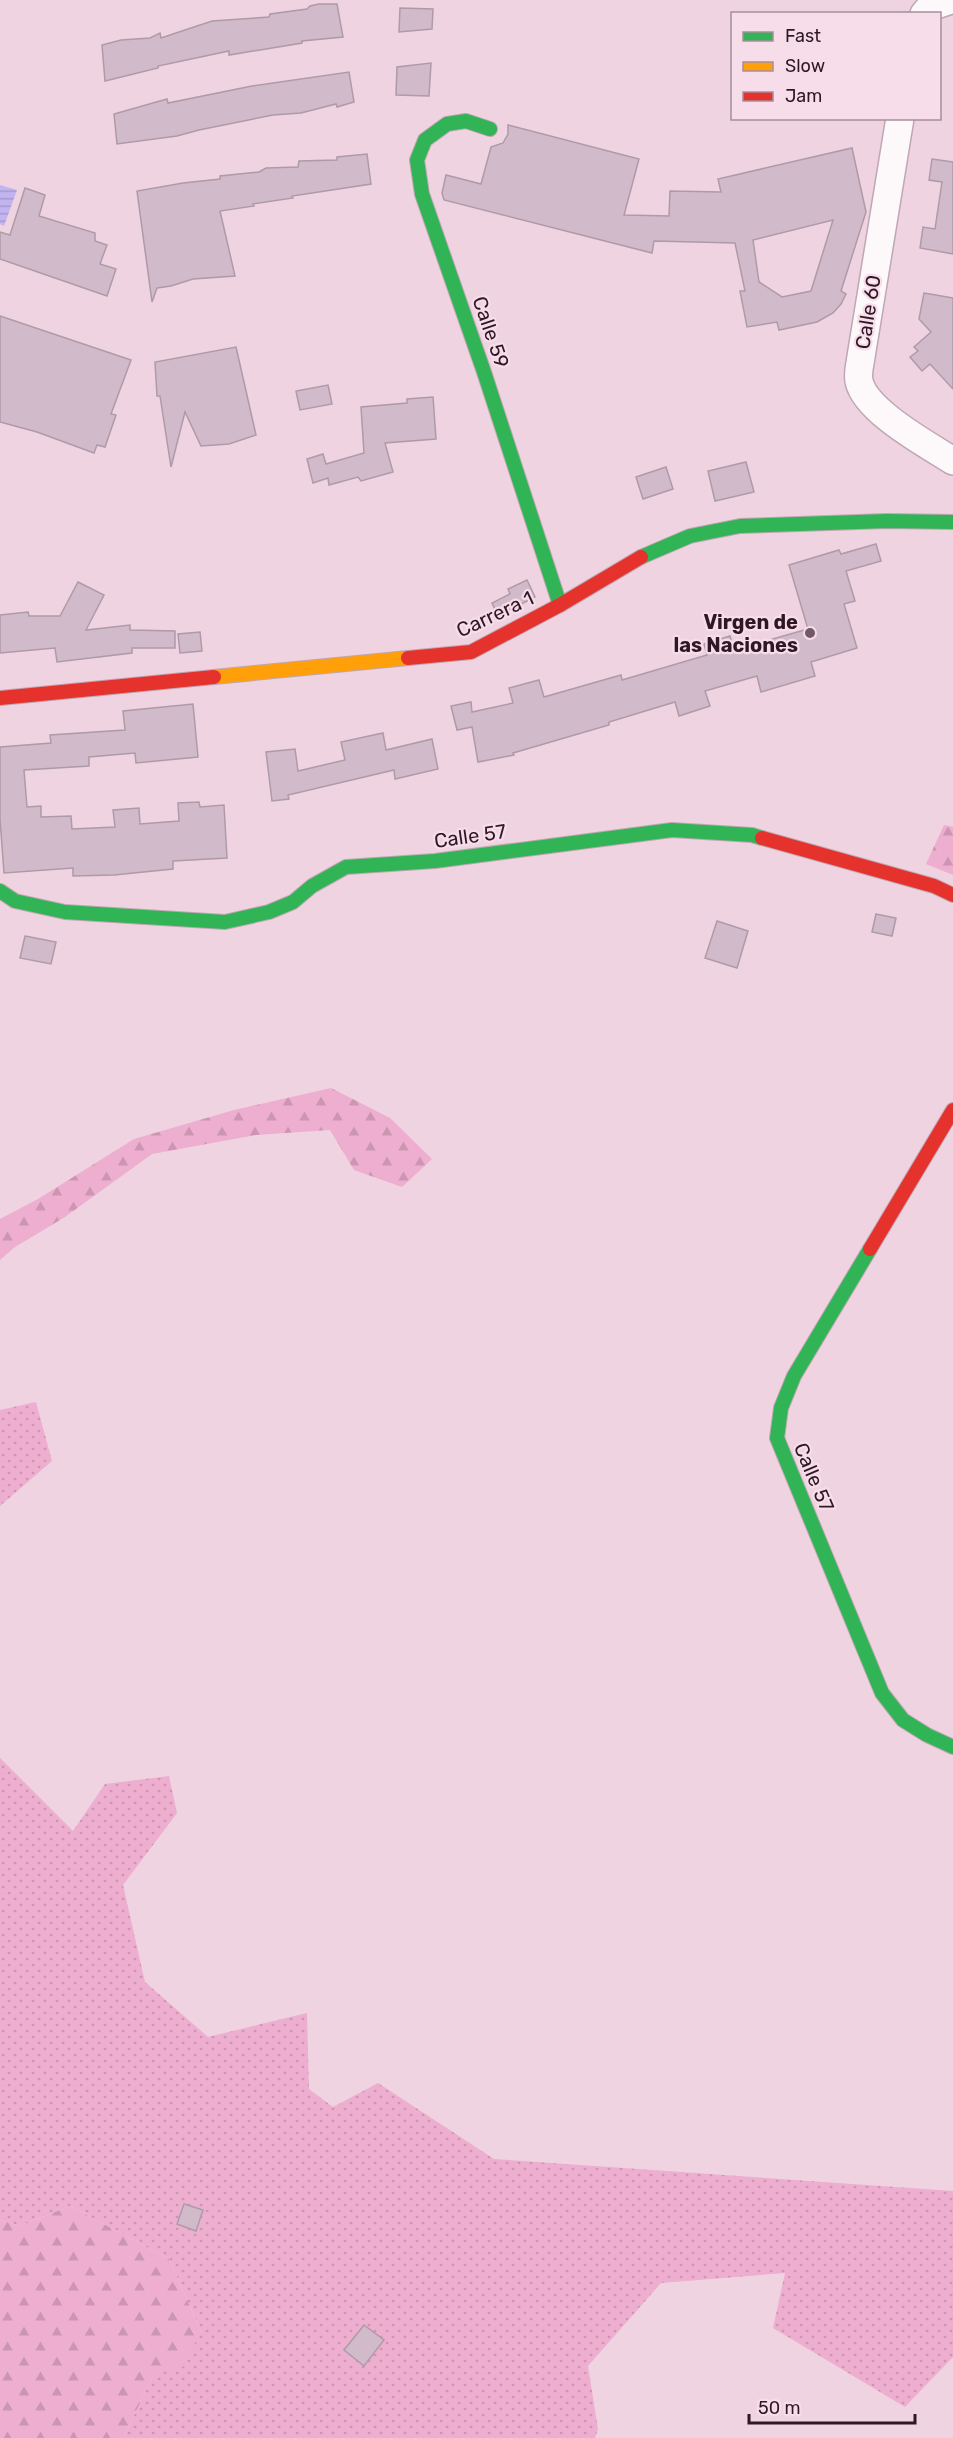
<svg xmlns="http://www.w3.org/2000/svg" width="953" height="2438" viewBox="0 0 953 2438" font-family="Rubik,sans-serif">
<defs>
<pattern id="grass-dots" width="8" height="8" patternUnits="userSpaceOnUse" patternTransform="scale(1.5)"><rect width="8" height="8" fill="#eeaed0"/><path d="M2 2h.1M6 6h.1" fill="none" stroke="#cc95b2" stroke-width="1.8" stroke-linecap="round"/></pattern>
<pattern id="forest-firs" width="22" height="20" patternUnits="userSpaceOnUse" patternTransform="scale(1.5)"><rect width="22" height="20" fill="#eeaed0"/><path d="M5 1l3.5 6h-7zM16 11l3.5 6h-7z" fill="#cc95b2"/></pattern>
<pattern id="water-rules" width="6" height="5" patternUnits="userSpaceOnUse" patternTransform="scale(1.5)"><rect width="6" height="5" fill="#c2b4f0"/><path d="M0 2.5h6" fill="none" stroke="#a79ace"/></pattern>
</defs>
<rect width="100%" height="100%" fill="#efd3e1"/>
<g fill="url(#grass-dots)">
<polygon points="36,1402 52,1461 0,1506 0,1410"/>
<polygon points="0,1758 73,1831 105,1784 169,1776 177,1813 123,1885 145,1982 208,2037 307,2013 309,2089 333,2107 378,2083 494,2159 953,2191 953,2357 905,2407 773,2328 785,2273 661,2283 588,2366 598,2429 595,2438 123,2438 156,2370 201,2331 169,2259 70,2206 20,2226 0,2220"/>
</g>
<g fill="url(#forest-firs)">
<polygon points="944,825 953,827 953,875 926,864"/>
<polygon points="331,1088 390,1118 432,1159 402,1187 354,1170 330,1130 256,1135 152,1154 65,1217 15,1247 0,1260 0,1219 38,1199 134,1139 234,1110"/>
<polygon points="70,2206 169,2259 201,2331 183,2367 156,2370 123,2438 0,2438 0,2220 20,2226"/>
</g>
<polygon fill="url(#water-rules)" points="0,185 17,190 4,226 0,224"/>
<g fill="#d1bbcb" stroke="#af9aa8" stroke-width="1.5" fill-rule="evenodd">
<polygon points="319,4 337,4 343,37 302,41 302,43 229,55 229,51 158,66 158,68 105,81 102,45 121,40 150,38 160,33 161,38 212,21 269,17 270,14 307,9 310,6"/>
<polygon points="400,8 433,9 432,29 399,32"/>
<polygon points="431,63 429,96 396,95 397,67"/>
<polygon points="349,72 354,102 337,107 336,104 301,113 273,115 199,130 177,136 117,144 114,114 167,99 168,103 252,86"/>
<path d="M508 125 639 159 624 215 669 216 670 191 721 192 718 179 852 148 866 212 841 291 846 294 841 304 833 313 817 322 779 330 777 322 747 327 740 291H745L735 243 654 241 652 253 444 200 442 193 446 175 481 184 491 147 503 143 508 134ZM833 220 811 291 782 297 759 282 753 240Z"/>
<polygon points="367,154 371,184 292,196 293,198 253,204 254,206 220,211 235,276 193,279 171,286 157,288 152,302 137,191 183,183 220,179 220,176 259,172 266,168 298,167 299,161 337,160 337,157"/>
<polygon points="932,159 953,162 953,254 920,248 923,227 935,229 942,182 929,180"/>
<polygon points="25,188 45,195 39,216 95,233 95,241 107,245 100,264 116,269 107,296 0,259 0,232 10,235"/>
<polygon points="924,293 953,298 953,389 930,364 922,371 910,357 918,351 914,347 931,332 919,319"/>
<polygon points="0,316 131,360 111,414 116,415 105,447 97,445 94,453 37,432 0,422"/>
<polygon points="236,347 256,435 229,444 201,446 185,412 171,467 160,396 157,396 155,362"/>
<polygon points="328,385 332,404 300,410 296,391"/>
<polygon points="433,397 436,439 385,443 393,472 361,481 358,477 329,485 328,478 313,483 307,459 323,454 326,464 364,453 361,407 407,403 407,399"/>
<polygon points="746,462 754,492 715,501 708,471"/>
<polygon points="666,467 673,489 643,499 636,477"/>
<polygon points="876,544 881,561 846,571 855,601 844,604 857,648 811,662 815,676 761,692 757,676 705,691 710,706 679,716 675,702 609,722 609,725 513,753 514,755 478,762 472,727 457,730 451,706 471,702 472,712 513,703 509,688 539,680 544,697 621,675 622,680 707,655 704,644 730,636 734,650 808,629 789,565 839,550 841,554"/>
<polygon points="527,580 535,597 498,616 492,603 510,594 508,589"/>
<polygon points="78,582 104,595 86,630 130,625 130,630 175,631 175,648 132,648 132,653 57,662 55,648 0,653 0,615 28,612 29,616 60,616"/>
<polygon points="200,632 202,651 180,653 178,634"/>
<polygon points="193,704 198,757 136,763 135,753 89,757 89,766 24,770 27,807 41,806 41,817 71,816 72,829 115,827 113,810 139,808 140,824 179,821 178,803 199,802 200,807 224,805 227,858 173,861 173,869 114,875 73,876 73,868 4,873 0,819 0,747 51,743 50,735 125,730 123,711"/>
<polygon points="383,733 386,750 432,739 438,769 395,779 394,770 288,795 289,799 272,801 266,752 295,749 298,771 345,760 341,742"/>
<polygon points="876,914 896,918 892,936 872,932"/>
<polygon points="717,921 748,931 737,968 705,958"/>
<polygon points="25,936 56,942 51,964 20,958"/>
<polygon points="184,2204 203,2210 196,2231 177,2224"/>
<polygon points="364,2325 384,2340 364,2366 344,2350"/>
</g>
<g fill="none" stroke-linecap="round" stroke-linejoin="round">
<defs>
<g id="street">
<polyline points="924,14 930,7 951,0"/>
<path d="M900 118 860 363C859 368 858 376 859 381 865 411 928 445 953 461"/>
</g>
<g id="fast">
<polyline points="490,129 466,121 447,124 425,140 417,160 422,194 484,372 560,605"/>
<polyline points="641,557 690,536 740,526 887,521 953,522"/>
<polyline points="0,891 15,901 65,912 225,922 269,912 293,902 312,886 346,867 435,861 672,830 752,835 762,838"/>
<polyline points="870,1249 794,1376 781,1408 777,1438 882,1693 903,1720 927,1735 953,1747"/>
</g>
<polyline id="slow" points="214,677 408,658"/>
<g id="jam">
<polyline points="408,658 471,652 560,605 641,557"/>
<polyline points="0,698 214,677"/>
<polyline points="762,838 934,886 953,895"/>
<polyline points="870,1249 953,1110"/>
</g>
</defs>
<use href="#street" stroke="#bfa7b3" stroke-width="30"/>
<use href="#fast" stroke="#bfa7b3" stroke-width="16"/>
<use href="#slow" stroke="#bfa7b3" stroke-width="16"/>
<use href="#jam" stroke="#bfa7b3" stroke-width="16"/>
<use href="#street" stroke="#fdf8fa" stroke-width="27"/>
<use href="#fast" stroke="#30b455" stroke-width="14"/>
<use href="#slow" stroke="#ff9f0a" stroke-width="14"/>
<use href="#jam" stroke="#e5322d" stroke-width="14"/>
</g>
<circle fill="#725966" stroke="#f7dde9" stroke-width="2" cx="810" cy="633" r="6"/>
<g text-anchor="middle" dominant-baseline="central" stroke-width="4.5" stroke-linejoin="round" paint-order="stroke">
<g font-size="20" fill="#2f1824" stroke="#f7dde9">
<text transform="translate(868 312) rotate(-81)">Calle 60</text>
<text transform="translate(491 332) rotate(71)">Calle 59</text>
<text transform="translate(495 614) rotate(-25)">Carrera 1</text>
<text transform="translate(470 836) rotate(-8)">Calle 57</text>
<text transform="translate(814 1477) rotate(67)">Calle 57</text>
</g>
<g font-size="20" font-weight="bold" fill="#2f1824" stroke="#f7dde9" text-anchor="end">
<text x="798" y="622">Virgen de<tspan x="798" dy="23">las Naciones</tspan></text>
</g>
</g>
<rect x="731" y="12" width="210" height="108" fill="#f7dde9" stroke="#a78e9a" stroke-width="1.5"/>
<rect x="743" y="32" width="30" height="9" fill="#30b455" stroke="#a78e9a" stroke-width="1.5"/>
<text x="785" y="42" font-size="18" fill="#2f1824">Fast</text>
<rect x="743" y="62" width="30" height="9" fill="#ff9f0a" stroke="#a78e9a" stroke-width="1.5"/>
<text x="785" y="72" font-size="18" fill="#2f1824">Slow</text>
<rect x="743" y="92" width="30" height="9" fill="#e5322d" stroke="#a78e9a" stroke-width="1.5"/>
<text x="785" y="102" font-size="18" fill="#2f1824">Jam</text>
<path d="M749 2414v9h166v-9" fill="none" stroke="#2f1824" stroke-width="3"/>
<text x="758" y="2414" font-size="18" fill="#2f1824" stroke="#f7dde9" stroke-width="4.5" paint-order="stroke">50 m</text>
</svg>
